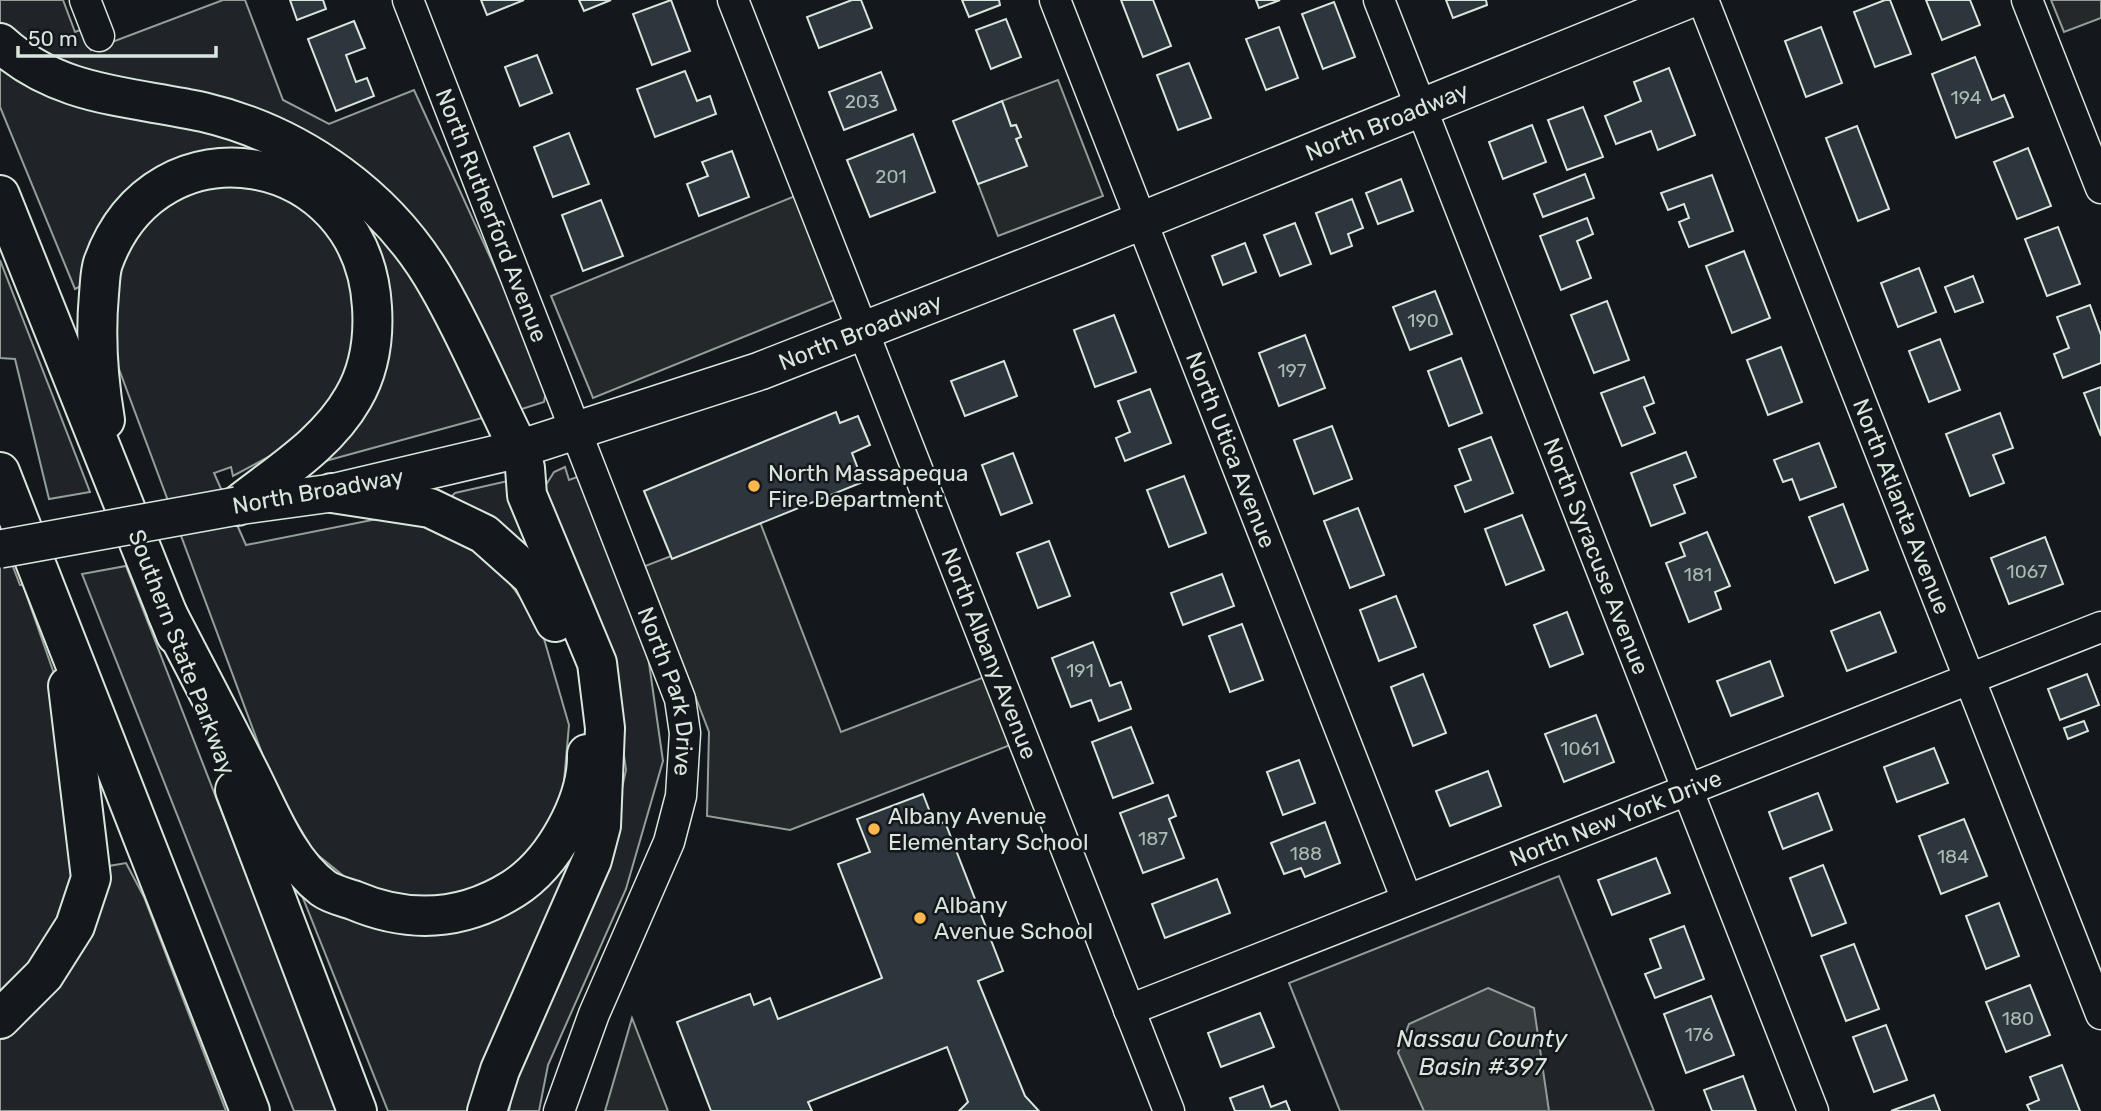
<svg xmlns="http://www.w3.org/2000/svg" width="2101" height="1111" viewBox="0 0 2101 1111" font-family="Rubik,sans-serif">
<rect width="100%" height="100%" fill="#14181c"/>
<g fill="#202428" stroke="#939e99" stroke-width="2">
<polygon points="0,0 63,0 75,32 80,30 91,50 223,0 245,0 283,100 329,124 414,90 521,325 546,391 544,402 522,409 510,405 421,232 157,92 30,53 0,22"/>
<path d="M0 59 6 66C27 78 49 93 72 101 116 116 162 115 208 125 314 149 406 222 447 324 457 351 479 390 482 418L311 465 345 437 377 388 392 332 386 268 359 212 327 182 268 153 209 154 157 171 119 208 88 274 81 286 75 289 0 107Z"/>
<polygon points="238,178 295,191 344,236 366,305 350,391 317,431 233,476 231,467 214,473 246,545 377,519 431,524 488,553 540,625 569,725 561,815 514,879 443,905 366,894 314,852 273,783 116,361 110,303 133,236 179,192"/>
<polygon points="0,260 90,492 49,499 15,359 0,358"/>
<polygon points="565,467 569,480 580,476 648,656 663,761 626,889 548,1065 539,1111 509,1111 514,1084 602,879 626,770 612,667 544,488 554,472"/>
<polygon points="521,478 565,612 451,497 455,493"/>
<polygon points="0,533 20,585 23,585 58,685 82,881 29,979 0,1000"/>
<polygon points="126,566 338,1111 294,1111 82,574"/>
<polygon points="590,842 475,1111 388,1111 299,888 450,930 578,843"/>
<polygon points="126,863 144,897 226,1111 0,1111 0,1035 86,943 109,866"/>
<polygon points="1559,876 1654,1111 1340,1111 1289,983"/>
</g>
<g fill="#24282b" stroke="#939e99" stroke-width="2">
<polygon points="2051,0 2101,0 2101,18 2064,32"/>
<polygon points="1058,80 1103,196 998,236 978,184 1026,166 1016,139 1021,137 1016,125 1011,126 1002,101"/>
<polygon points="795,196 837,299 593,398 551,296"/>
<polygon points="760,522 841,732 987,676 1013,744 790,830 707,816 709,732 645,566"/>
<polygon points="632,1018 668,1111 605,1111"/>
</g>
<polygon fill="#363b3e" stroke="#939e99" stroke-width="2" points="1488,988 1534,1008 1549,1111 1424,1111 1398,1053 1409,1024"/>
<g fill="#2c363c" stroke="#d8e6dc" stroke-width="2">
<polygon points="290,0 323,0 326,9 297,20"/>
<polygon points="481,0 524,0 487,15"/>
<polygon points="579,0 611,0 584,11"/>
<polygon points="671,0 690,51 652,65 633,14"/>
<polygon points="852,0 861,0 872,28 819,48 807,17"/>
<polygon points="962,0 999,0 1000,5 969,17"/>
<polygon points="1121,0 1153,0 1171,46 1143,57"/>
<polygon points="1256,0 1280,0 1259,8"/>
<polygon points="1446,0 1486,0 1487,5 1453,18"/>
<polygon points="1885,0 1890,0 1911,54 1875,67 1854,12"/>
<polygon points="1926,0 1970,0 1980,25 1942,40"/>
<polygon points="1334,2 1355,57 1323,69 1302,14"/>
<polygon points="1006,19 1021,57 991,69 976,30"/>
<polygon points="354,21 365,48 346,55 356,82 367,78 374,96 336,111 308,39"/>
<polygon points="1279,27 1298,78 1266,90 1246,39"/>
<polygon points="1821,27 1842,83 1806,97 1785,41"/>
<polygon points="537,55 552,93 520,106 505,67"/>
<polygon points="1975,57 1992,100 2004,95 2013,117 1956,138 1932,74"/>
<polygon points="1189,63 1211,118 1178,130 1157,75"/>
<polygon points="1669,68 1695,135 1658,150 1651,131 1616,144 1605,116 1641,101 1634,82"/>
<polygon points="685,71 697,101 710,96 716,114 655,137 637,89"/>
<polygon points="881,72 896,110 844,130 829,92"/>
<polygon points="1002,101 1011,126 1016,125 1021,137 1016,139 1027,166 978,184 953,121"/>
<polygon points="1583,107 1603,157 1567,170 1548,120"/>
<polygon points="1532,125 1546,162 1503,179 1489,142"/>
<polygon points="1857,126 1889,209 1858,221 1826,138"/>
<polygon points="569,133 589,184 553,197 534,147"/>
<polygon points="913,134 935,192 870,217 847,160"/>
<polygon points="2028,148 2051,206 2017,219 1994,162"/>
<polygon points="732,151 749,197 699,216 687,184 708,176 702,162"/>
<polygon points="1585,174 1594,198 1543,217 1534,194"/>
<polygon points="1712,175 1733,231 1689,247 1679,222 1689,218 1684,204 1668,210 1661,193"/>
<polygon points="1401,179 1413,211 1378,224 1366,193"/>
<polygon points="1352,199 1363,228 1348,234 1352,246 1331,254 1316,213"/>
<polygon points="601,200 623,256 583,271 562,215"/>
<polygon points="1587,218 1593,234 1577,241 1591,278 1561,290 1540,236"/>
<polygon points="1295,223 1311,264 1280,276 1264,235"/>
<polygon points="2058,227 2080,284 2047,296 2025,239"/>
<polygon points="1245,243 1256,272 1223,285 1212,256"/>
<polygon points="1744,251 1770,318 1732,333 1706,266"/>
<polygon points="1919,268 1936,312 1898,327 1881,283"/>
<polygon points="1973,276 1983,302 1955,312 1945,287"/>
<polygon points="1435,291 1452,334 1410,350 1393,307"/>
<polygon points="1607,301 1629,360 1594,373 1571,315"/>
<polygon points="2090,305 2101,335 2101,363 2063,378 2054,354 2069,348 2057,317"/>
<polygon points="1114,315 1136,372 1095,387 1074,330"/>
<polygon points="1305,335 1325,388 1279,406 1259,353"/>
<polygon points="1940,339 1960,390 1929,402 1909,351"/>
<polygon points="1781,347 1802,402 1768,415 1747,360"/>
<polygon points="1461,358 1482,413 1449,426 1428,371"/>
<polygon points="1004,361 1017,396 965,416 951,381"/>
<polygon points="1644,377 1654,403 1644,407 1655,433 1622,446 1601,393"/>
<polygon points="2101,387 2101,436 2084,393"/>
<polygon points="1150,389 1171,443 1125,461 1116,438 1130,432 1118,401"/>
<polygon points="836,412 840,423 858,416 870,445 852,453 863,482 672,559 644,491"/>
<polygon points="2000,413 2013,448 1993,455 2004,483 1970,496 1946,434"/>
<polygon points="1332,426 1352,479 1314,494 1294,440"/>
<polygon points="1491,437 1513,493 1465,512 1455,486 1471,480 1459,449"/>
<polygon points="1819,443 1836,487 1800,500 1792,479 1783,482 1774,460"/>
<polygon points="1686,452 1696,477 1674,485 1685,513 1651,526 1631,473"/>
<polygon points="1013,453 1032,503 1001,515 982,465"/>
<polygon points="1184,476 1206,533 1169,547 1147,490"/>
<polygon points="1843,504 1868,570 1835,583 1809,517"/>
<polygon points="1358,508 1384,575 1350,588 1324,521"/>
<polygon points="1522,515 1544,570 1506,585 1485,529"/>
<polygon points="1707,532 1730,586 1715,592 1721,609 1689,622 1666,563 1685,556 1680,543"/>
<polygon points="2045,537 2063,584 2009,604 1991,558"/>
<polygon points="1049,541 1070,596 1038,608 1017,553"/>
<polygon points="1222,574 1234,606 1183,625 1171,593"/>
<polygon points="1396,596 1416,647 1379,661 1360,610"/>
<polygon points="1567,612 1583,654 1550,667 1534,625"/>
<polygon points="1880,612 1896,652 1847,671 1831,631"/>
<polygon points="1242,624 1263,680 1230,692 1209,636"/>
<polygon points="1093,642 1110,686 1121,682 1131,709 1099,721 1091,700 1071,707 1052,658"/>
<polygon points="1770,661 1783,696 1731,716 1717,681"/>
<polygon points="1423,674 1446,733 1413,746 1391,687"/>
<polygon points="2087,674 2099,705 2060,720 2048,689"/>
<polygon points="1596,715 1614,762 1564,782 1545,734"/>
<polygon points="2084,721 2088,731 2068,739 2064,728"/>
<polygon points="1131,727 1153,783 1113,798 1092,742"/>
<polygon points="1934,748 1948,783 1897,802 1884,767"/>
<polygon points="1299,760 1315,803 1283,815 1267,772"/>
<polygon points="1488,771 1501,806 1450,826 1436,791"/>
<polygon points="1818,793 1832,830 1783,849 1769,812"/>
<polygon points="923,794 935,825 945,822 1003,971 978,981 1025,1096 1039,1111 959,1111 968,1102 947,1047 808,1102 812,1111 711,1111 677,1022 750,994 754,1005 770,998 778,1019 882,978 838,864 870,852 857,819"/>
<polygon points="1168,795 1176,816 1169,819 1184,858 1143,873 1120,813"/>
<polygon points="1964,819 1987,876 1941,894 1919,836"/>
<polygon points="1325,822 1340,863 1305,877 1301,868 1284,874 1271,843"/>
<polygon points="1656,858 1670,893 1612,915 1598,880"/>
<polygon points="1823,865 1846,923 1812,936 1790,878"/>
<polygon points="1217,879 1230,913 1165,938 1152,904"/>
<polygon points="1999,903 2019,956 1986,969 1966,916"/>
<polygon points="1684,926 1704,979 1655,998 1645,974 1661,968 1650,939"/>
<polygon points="1854,944 1879,1009 1846,1021 1821,956"/>
<polygon points="2030,985 2050,1035 2006,1052 1986,1002"/>
<polygon points="1711,996 1734,1055 1686,1073 1664,1014"/>
<polygon points="1260,1013 1274,1047 1221,1067 1208,1033"/>
<polygon points="1886,1025 1907,1080 1874,1092 1853,1037"/>
<polygon points="2062,1065 2080,1111 2030,1111 2027,1105 2039,1100 2030,1077"/>
<polygon points="1743,1076 1756,1111 1712,1111 1704,1090"/>
<polygon points="1263,1086 1271,1107 1286,1101 1290,1111 1235,1111 1230,1098"/>
<polygon points="1934,1095 1940,1111 1891,1111"/>
</g>
<g fill="none" stroke-linecap="round" stroke-linejoin="round">
<defs>
<g id="minor">
<polyline points="85,0 99,36"/>
<path id="s1" d="M408 0 680 699 685 733 681 796 669 842 594 1014 559 1111"/>
<path id="s2" d="M733 0 1169 1111"/>
<path id="s3" d="M1055 0 1407 900"/>
<path id="s4" d="M1379 0 1813 1111"/>
<path id="s5" d="M1703 0 2101 1014"/>
<polyline points="2027,0 2101,188"/>
<path id="s6" d="M1129 1010 2101 627"/>
</g>
<g id="major">
<path id="s7" d="M237 506 332 493 519 449 760 371 1077 247 1687 0"/>
</g>
<g id="highway">
<path d="M0 43C59 97 130 96 203 112 301 135 390 199 439 287 469 339 492 396 519 449L525 468 527 495 597 663 605 728 601 826 592 860 500 1070 487 1111"/>
<polyline points="0,195 176,635"/>
<path d="M105 420C98 378 95 337 99 294 100 284 100 272 103 263 157 113 363 149 372 307 374 338 369 371 353 398 327 444 277 474 237 506"/>
<polyline points="0,472 250,1111"/>
<polyline points="332,493 430,508 484,534 532,577 555,622"/>
<path d="M167 613C194 665 221 716 247 768 268 808 286 860 323 888 331 894 344 897 353 900 409 924 462 921 513 889 554 863 588 801 587 754"/>
<polyline points="235,790 357,1111"/>
<polyline points="0,1019 44,975 75,926 91,878 68,686"/>
</g>
</defs>
<use href="#minor" stroke="#d8e6dc" stroke-width="33"/>
<use href="#major" stroke="#d8e6dc" stroke-width="40"/>
<use href="#highway" stroke="#d8e6dc" stroke-width="42"/>
<use href="#minor" stroke="#14181c" stroke-width="30"/>
<use href="#major" stroke="#14181c" stroke-width="37"/>
<use href="#highway" stroke="#14181c" stroke-width="38"/>
<defs>
<polyline id="major-bridge" points="0,549 237,506"/>
</defs>
<use href="#major-bridge" stroke="#d8e6dc" stroke-width="40" stroke-linecap="butt"/>
<use href="#major-bridge" stroke="#14181c" stroke-width="37"/>
</g>
<g fill="#ffb74d" stroke="#14181c" stroke-width="2.5">
<circle cx="754" cy="486" r="7"/>
<circle cx="874" cy="829" r="7"/>
<circle cx="920" cy="918" r="7"/>
</g>
<g text-anchor="middle" dominant-baseline="central" stroke-width="5" stroke-linejoin="round" paint-order="stroke">
<g font-size="19" fill="#adbab4">
<text x="1966" y="97">194</text>
<text x="862" y="101">203</text>
<text x="891" y="176">201</text>
<text x="1423" y="320">190</text>
<text x="1292" y="370">197</text>
<text x="2027" y="571">1067</text>
<text x="1698" y="574">181</text>
<text x="1080" y="670">191</text>
<text x="1580" y="748">1061</text>
<text x="1153" y="838">187</text>
<text x="1306" y="853">188</text>
<text x="1953" y="856">184</text>
<text x="2018" y="1018">180</text>
<text x="1699" y="1034">176</text>
</g>
<g font-size="23" fill="#d8e6dc" stroke="#14181c">
<text stroke="none"><textPath href="#s7" startOffset="1216">North Broadway</textPath></text>
<text stroke="none"><textPath href="#s1" startOffset="231">North Rutherford Avenue</textPath></text>
<text stroke="none"><textPath href="#s7" startOffset="649">North Broadway</textPath></text>
<text stroke="none"><textPath href="#s3" startOffset="483">North Utica Avenue</textPath></text>
<text transform="translate(318 491) rotate(-10)">North Broadway</text>
<text stroke="none"><textPath href="#s5" startOffset="544">North Atlanta Avenue</textPath></text>
<text stroke="none"><textPath href="#s4" startOffset="597">North Syracuse Avenue</textPath></text>
<text transform="translate(182 652) rotate(69)">Southern State Parkway</text>
<text stroke="none"><textPath href="#s2" startOffset="702">North Albany Avenue</textPath></text>
<text stroke="none"><textPath href="#s1" startOffset="740">North Park Drive</textPath></text>
<text stroke="none"><textPath href="#s6" startOffset="523">North New York Drive</textPath></text>
</g>
<g font-size="23" fill="#d8e6dc" stroke="#14181c" text-anchor="start">
<text x="768" y="473">North Massapequa<tspan x="768" dy="26">Fire Department</tspan></text>
<text x="888" y="816">Albany Avenue<tspan x="888" dy="26">Elementary School</tspan></text>
<text x="934" y="905">Albany<tspan x="934" dy="26">Avenue School</tspan></text>
</g>
<g font-size="24" font-style="italic" fill="#d8e6dc" stroke="#14181c">
<text x="1482" y="1039">Nassau County<tspan x="1482" dy="28">Basin #397</tspan></text>
</g>
</g>
<path d="M18 46v10h198v-10" fill="none" stroke="#d8e6dc" stroke-width="3.5"/>
<text x="28" y="46" font-size="21" fill="#d8e6dc" stroke="#14181c" stroke-width="5" paint-order="stroke">50 m</text>
</svg>
